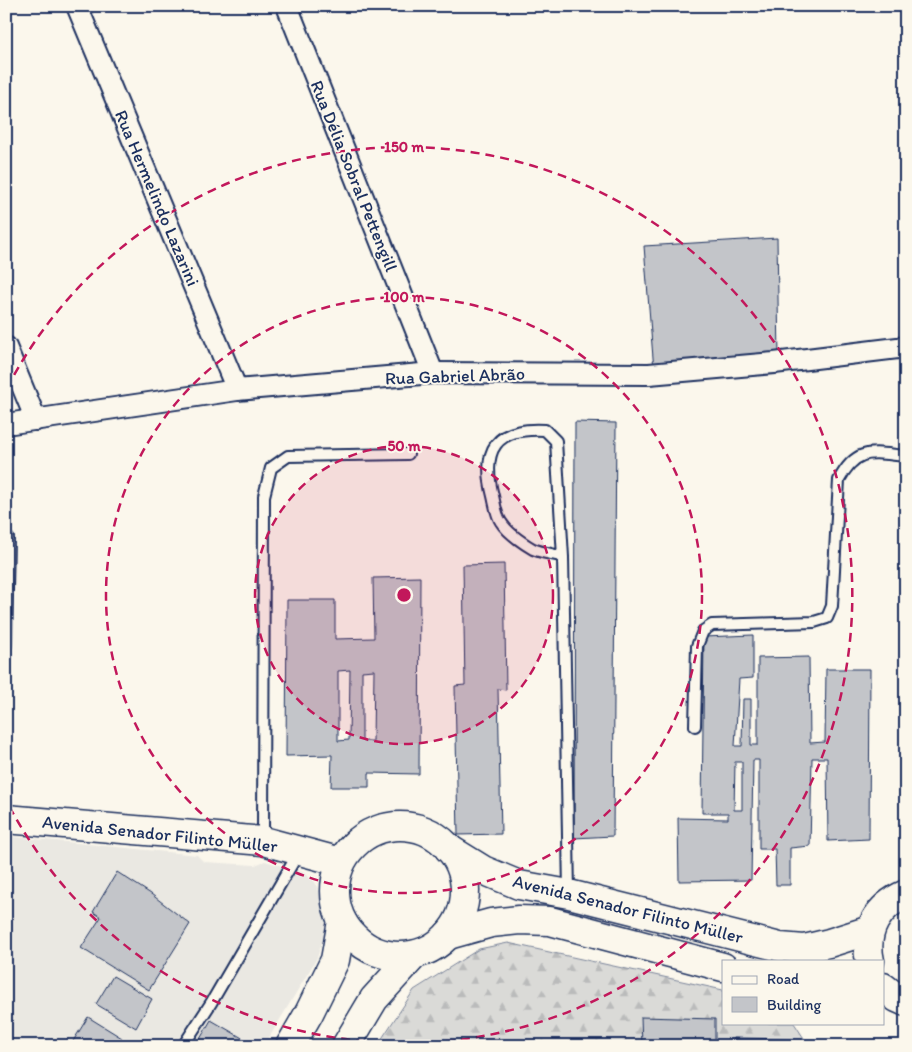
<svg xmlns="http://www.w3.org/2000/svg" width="912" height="1052" viewBox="0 0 912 1052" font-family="Itim,sans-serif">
<defs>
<pattern id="forest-firs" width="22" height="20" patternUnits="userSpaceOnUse" patternTransform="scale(1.25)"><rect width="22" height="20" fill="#dadad7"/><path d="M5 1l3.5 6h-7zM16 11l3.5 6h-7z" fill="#babbbb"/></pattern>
</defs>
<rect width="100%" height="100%" fill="#fbf7ec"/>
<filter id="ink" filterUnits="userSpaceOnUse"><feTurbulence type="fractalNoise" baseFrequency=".02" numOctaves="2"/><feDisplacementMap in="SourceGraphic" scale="10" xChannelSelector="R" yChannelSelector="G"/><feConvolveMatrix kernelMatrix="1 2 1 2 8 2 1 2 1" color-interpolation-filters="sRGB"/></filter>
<g filter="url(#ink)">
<polygon fill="#eae8e2" points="6,836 197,855 204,862 255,865 265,861 302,872 315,882 325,907 325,932 317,958 264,1046 6,1046"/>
<polygon fill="url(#forest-firs)" stroke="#7a849a" points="508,943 723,990 723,1023 794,1023 809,1046 377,1046 414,990 479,949"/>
<g fill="#c3c5c9" stroke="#1b2f5e" fill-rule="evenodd">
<polygon points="777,238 779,358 654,370 644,246"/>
<polygon points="575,422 616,423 613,836 574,838"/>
<polygon points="504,564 506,690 498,689 501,834 458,835 455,686 465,685 463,565"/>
<path d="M420 577 419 774 369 773V787H331L332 755 286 756 287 600H335V639L374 638 373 578ZM350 670 349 740 338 741V671ZM374 670 373 741H362V671Z"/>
<path d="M753 635V678L739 679 735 746H742L743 699H751V745H758V658L809 657 810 743 825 742 826 669H870L869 839 828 841 827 758H812L810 846 790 848V885H776L775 849H759V760H753L751 880 679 881 678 818 728 819V813H702L704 637ZM735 762H742V810H734Z"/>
<polygon points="117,872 151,894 190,924 149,990 81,948 101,917 93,912"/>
<polygon points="113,976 152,999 136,1028 96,1004"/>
<polygon points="88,1017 122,1038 118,1046 70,1046"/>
<polygon points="641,1017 715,1019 715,1046 642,1046"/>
<polygon points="211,1020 244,1039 241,1046 196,1046"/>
<polygon points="734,1038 794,1039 794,1046 734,1046"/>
</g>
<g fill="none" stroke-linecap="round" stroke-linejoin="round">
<defs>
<g id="lane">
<path d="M563 557C554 554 542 553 533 549 523 543 507 532 501 522 496 515 495 504 493 496 481 449 496 427 545 430L556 441 563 557 569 892"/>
<polyline points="6,645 8,538"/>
<path d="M695 726 697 646 703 631 712 625 814 622 827 618 832 606 839 480C857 446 872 453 906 456"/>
<polyline points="263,841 264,496 271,468 288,456 408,454"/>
<polyline points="183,1046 211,1003 299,852"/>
</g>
<g id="street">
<polyline points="77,6 237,390"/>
<polyline points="287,6 433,373"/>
<polyline points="6,347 36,420"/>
<polyline points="6,424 237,390 433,373 649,374 774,363 906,347"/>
</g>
<g id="secondary">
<polyline points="6,819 263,841 341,862"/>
<circle cx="400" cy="891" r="65"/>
<polyline points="449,849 483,870 519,885 569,894 780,947 804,949 829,943 870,930"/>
<polyline points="448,935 491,923 519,920 550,921 723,967"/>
<path d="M870 961C863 931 878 906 906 894"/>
<polyline points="883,987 897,998 906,1002"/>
<polyline points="290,1046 309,1013 335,960 342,921"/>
<polyline points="346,1046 374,999 414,955"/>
</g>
</defs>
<use href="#lane" stroke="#1b2f5e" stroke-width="14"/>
<use href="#street" stroke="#1b2f5e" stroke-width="24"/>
<use href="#secondary" stroke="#1b2f5e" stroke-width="31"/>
<use href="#lane" stroke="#fbf7ec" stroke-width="10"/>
<use href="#street" stroke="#fbf7ec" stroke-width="20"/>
<use href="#secondary" stroke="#fbf7ec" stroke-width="28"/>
</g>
</g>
<circle cx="404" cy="595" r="149" fill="#c2185b" fill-opacity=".12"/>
<g fill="none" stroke="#c2185b" stroke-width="2.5" stroke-dasharray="9 6">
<circle cx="404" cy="595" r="149"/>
<circle cx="404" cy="595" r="298"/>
<path d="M7 388A448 448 0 1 1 7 802"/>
</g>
<g text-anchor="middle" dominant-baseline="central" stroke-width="4" stroke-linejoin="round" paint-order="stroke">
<g font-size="18" fill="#1b2f5e" stroke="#fbf7ec">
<text transform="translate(354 176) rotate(68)">Rua Délia Sobral Pettengill</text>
<text transform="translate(157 198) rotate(67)">Rua Hermelindo Lazarini</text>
<text transform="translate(455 376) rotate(-2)">Rua Gabriel Abrão</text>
<text transform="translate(160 834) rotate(6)">Avenida Senador Filinto Müller</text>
<text transform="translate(628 909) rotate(14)">Avenida Senador Filinto Müller</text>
</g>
</g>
<circle cx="404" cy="595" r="8" fill="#c2185b" stroke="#fbf7ec" stroke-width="2.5"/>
<g font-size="15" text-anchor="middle" font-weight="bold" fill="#c2185b" stroke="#fbf7ec" stroke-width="4" stroke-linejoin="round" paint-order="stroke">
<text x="404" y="152">150 m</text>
<text x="404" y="302">100 m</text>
<text x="404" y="451">50 m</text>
</g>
<rect width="912" height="1052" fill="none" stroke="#fbf7ec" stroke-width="25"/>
<rect x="12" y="12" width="887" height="1027" fill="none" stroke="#1b2f5e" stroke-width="2" filter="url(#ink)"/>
<rect x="722" y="960" width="162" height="65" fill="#fbf7ec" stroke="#a1a7b3"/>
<rect x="732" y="976" width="25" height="8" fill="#fbf7ec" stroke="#a1a7b3"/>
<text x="767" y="984" font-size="15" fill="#1b2f5e">Road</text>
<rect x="732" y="997" width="25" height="15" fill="#c3c5c9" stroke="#a1a7b3"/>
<text x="767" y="1010" font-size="15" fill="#1b2f5e">Building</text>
</svg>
